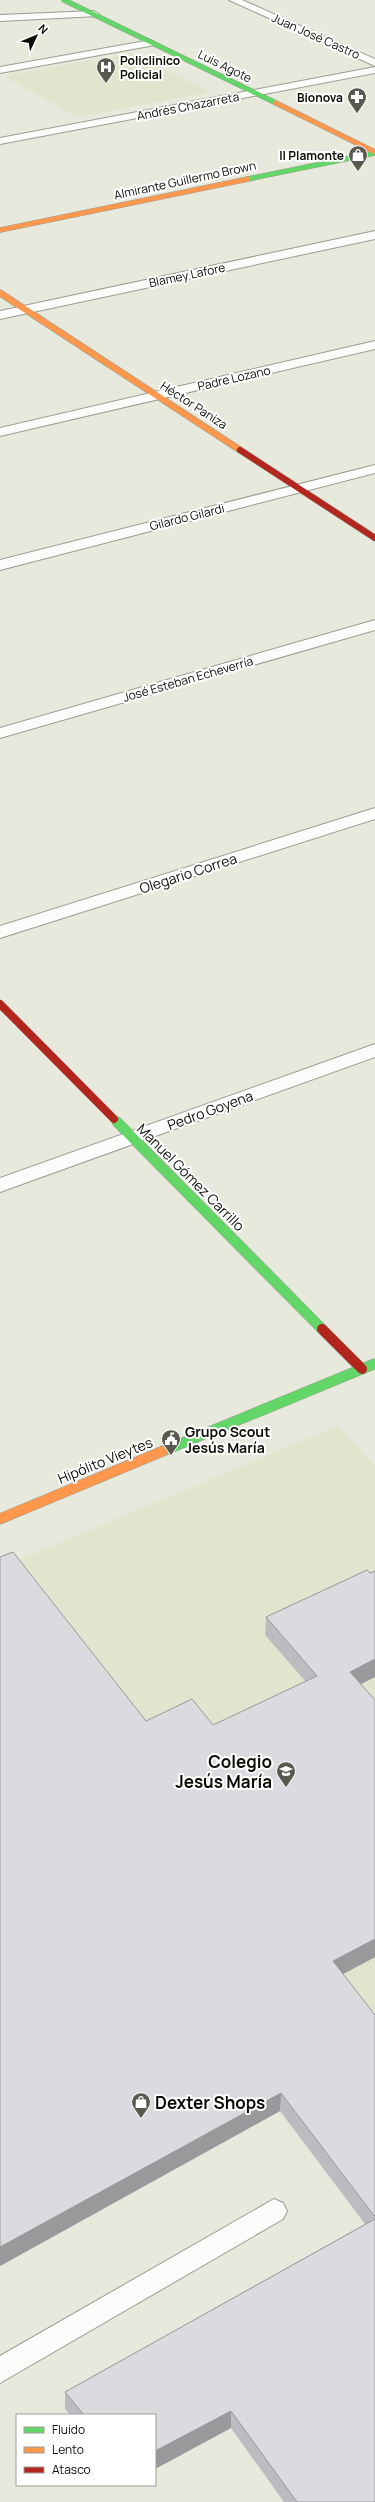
<svg xmlns="http://www.w3.org/2000/svg" width="375" height="2502" viewBox="0 0 375 2502" font-family="Manrope,sans-serif">
<rect width="100%" height="100%" fill="#e6e9db"/>
<g fill="#e0e6cd">
<polygon points="132,53 210,92 78,117 3,76"/>
<polygon points="337,1426 375,1465 375,2017 19,1560"/>
</g>
<g fill="none" stroke-linecap="round" stroke-linejoin="round">
<defs>
<polygon id="lane" points="274,2199 283,2203 287,2211 283,2219 0,2383 0,2356"/>
<g id="street">
<polygon points="229,0 242,0 375,59 375,66"/>
<polygon points="94,11 99,14 98,16 0,21 0,15"/>
<polygon points="151,40 156,43 155,45 0,73 0,67"/>
<polygon points="375,67 375,73 0,144 0,138"/>
<polygon points="375,231 375,239 0,319 0,311"/>
<polygon points="375,341 375,349 0,436 0,428"/>
<polygon points="375,465 375,473 0,570 0,560"/>
<polygon points="375,620 375,630 0,738 0,728"/>
<polygon points="375,808 375,819 0,938 0,926"/>
<polygon points="375,1044 375,1057 0,1192 0,1178"/>
</g>
<g id="fast-far2">
<polyline points="64,0 276,103"/>
<polyline points="248,179 375,153"/>
</g>
<polyline id="fast-far1" points="114,1119 118,1123"/>
<g id="fast">
<polyline points="117,1122 322,1329"/>
<polyline points="163,1451 374,1364"/>
</g>
<g id="slow-far2">
<polyline points="276,103 375,152"/>
<polyline points="0,230 248,179"/>
</g>
<polyline id="slow-far1" points="0,293 240,450"/>
<polyline id="slow" points="0,1519 163,1451"/>
<polyline id="jam-far2" points="240,450 375,538"/>
<polyline id="jam-far1" points="0,1004 114,1119"/>
<polyline id="jam" points="322,1329 362,1369"/>
</defs>
<use href="#lane" stroke="#9a9d92" stroke-width="2"/>
<use href="#street" stroke="#9a9d92" stroke-width="2"/>
<use href="#fast-far2" stroke="#9a9d92" stroke-width="5.5"/>
<use href="#fast-far1" stroke="#9a9d92" stroke-width="8"/>
<use href="#fast" stroke="#9a9d92" stroke-width="11"/>
<use href="#slow-far2" stroke="#9a9d92" stroke-width="5.5"/>
<use href="#slow-far1" stroke="#9a9d92" stroke-width="7"/>
<use href="#slow" stroke="#9a9d92" stroke-width="11"/>
<use href="#jam-far2" stroke="#9a9d92" stroke-width="7"/>
<use href="#jam-far1" stroke="#9a9d92" stroke-width="8"/>
<use href="#jam" stroke="#9a9d92" stroke-width="11"/>
<use href="#lane" fill="#fbfcfa" fill-rule="evenodd"/>
<use href="#street" fill="#fbfcfa" fill-rule="evenodd"/>
<use href="#fast-far2" stroke="#63d668" stroke-width="4.5"/>
<use href="#fast-far1" stroke="#63d668" stroke-width="8"/>
<use href="#fast" stroke="#63d668" stroke-width="10"/>
<use href="#slow-far2" stroke="#ff974d" stroke-width="4.5"/>
<use href="#slow-far1" stroke="#ff974d" stroke-width="6"/>
<use href="#slow" stroke="#ff974d" stroke-width="10"/>
<use href="#jam-far2" stroke="#b3261e" stroke-width="6"/>
<use href="#jam-far1" stroke="#b3261e" stroke-width="8"/>
<use href="#jam" stroke="#b3261e" stroke-width="10"/>
</g>
<polygon fill="#bbbcc0" points="0,1557 146,1721 213,1725 306,1682 265,1635 266,1617 375,1571 375,1677 361,1684 375,1700 375,1957 343,1974 375,2015 375,2502 284,2502 231,2428 155,2469 155,2415 70,2415 65,2409 65,2392 365,2224 280,2111 0,2266"/>
<g fill="#99999c">
<polygon points="375,1659 375,1677 349,1690 350,1672"/>
<polygon points="375,1939 375,1957 332,1980 333,1961"/>
<polygon points="281,2093 280,2111 0,2266 0,2247"/>
<polygon points="231,2411 231,2428 155,2469 155,2451"/>
</g>
<g fill="#dadbdf" stroke="#99999c">
<polygon points="13,1552 146,1721 192,1699 213,1725 317,1676 266,1617 367,1570 370,1573 375,1571 375,1659 350,1672 375,1700 375,1939 333,1961 375,2015 375,2217 281,2093 0,2247 0,1557"/>
<polygon points="375,2219 375,2502 297,2502 231,2411 155,2451 155,2415 84,2415 65,2392"/>
</g>
<defs>
<symbol id="hospital-pin" viewBox="-11 -11 22 30"><path d="M0 17L-7.5 6A9.5 9.5 0 1 1 7.5 6Z" fill="#585a50" stroke="#fff"/><path d="M-5-5h3v3.5h4V-5h3V5h-3V1.5h-4V5h-3Z" fill="#fff"/></symbol>
<symbol id="pharmacy-pin" viewBox="-11 -11 22 30"><path d="M0 17L-7.5 6A9.5 9.5 0 1 1 7.5 6Z" fill="#585a50" stroke="#fff"/><path d="M-2-6h4v4h4v4h-4v4h-4v-4h-4v-4h4Z" fill="#fff"/></symbol>
<symbol id="shop-pin" viewBox="-11 -11 22 30"><path d="M0 17L-7.5 6A9.5 9.5 0 1 1 7.5 6Z" fill="#585a50" stroke="#fff"/><path d="M-5-2.5h2.3a2.7 3.5 0 0 1 5.4 0H5L5.5 6h-11ZM-1.5-2.5h3a1.5 2.3 0 0 0-3 0Z" fill="#fff"/></symbol>
<symbol id="civic-pin" viewBox="-11 -11 22 30"><path d="M0 17L-7.5 6A9.5 9.5 0 1 1 7.5 6Z" fill="#585a50" stroke="#fff"/><path d="M-.6-6.5H3V-4.5H.6V-3L4-1V1h2V6H-6V1h2V-1L-.6-3ZM-1.2 2.5V6h2.4V2.5Z" fill="#fff"/></symbol>
<symbol id="school-pin" viewBox="-11 -11 22 30"><path d="M0 17L-7.5 6A9.5 9.5 0 1 1 7.5 6Z" fill="#585a50" stroke="#fff"/><path d="M0-5L7-2L0 1L-7-2ZM-4 1L0 2.5L4 1V4Q0 6-4 4Z" fill="#fff"/></symbol>
</defs>
<g fill-rule="evenodd">
<use href="#hospital-pin" x="95" y="56" width="22" height="30"/>
<use href="#pharmacy-pin" x="346" y="86" width="22" height="30"/>
<use href="#shop-pin" x="347" y="144" width="22" height="30"/>
<use href="#civic-pin" x="160" y="1428" width="22" height="30"/>
<use href="#school-pin" x="275" y="1760" width="22" height="30"/>
<use href="#shop-pin" x="130" y="2091" width="22" height="30"/>
</g>
<g text-anchor="middle" dominant-baseline="central" stroke-width="4" stroke-linejoin="round" paint-order="stroke">
<g font-size="12" fill="#0b0d05" stroke="#fff">
<text transform="translate(316 36) rotate(24)">Juan José Castro</text>
<text transform="translate(225 66) rotate(26)">Luis Agote</text>
<text transform="translate(188 106) rotate(-11)">Andrés Chazarreta</text>
<text transform="translate(185 180) rotate(-12)">Almirante Guillermo Brown</text>
<text transform="translate(187 275) rotate(-12)">Blamey Lafore</text>
<text transform="translate(234 378) rotate(-13)">Padre Lozano</text>
<text transform="translate(194 405) rotate(33)">Héctor Paniza</text>
<text transform="translate(187 517) rotate(-14)">Gilardo Gilardi</text>
<text transform="translate(188 679) rotate(-16)">José Esteban Echeverría</text>
</g>
<g font-size="12" font-weight="bold" fill="#0b0d05" stroke="#fff" text-anchor="end">
<text x="120" y="60" text-anchor="start">Policlinico<tspan x="120" dy="14">Policial</tspan></text>
<text x="343" y="97">Bionova</text>
<text x="344" y="155">Il Plamonte</text>
</g>
<g font-size="14" fill="#0b0d05" stroke="#fff">
<text transform="translate(188 873) rotate(-18)">Olegario Correa</text>
<text transform="translate(210 1110) rotate(-20)">Pedro Goyena</text>
<text transform="translate(191 1177) rotate(45)">Manuel Gómez Carrillo</text>
<text transform="translate(105 1460) rotate(-22)">Hipólito Vieytes</text>
</g>
<g font-size="14" font-weight="bold" fill="#0b0d05" stroke="#fff" text-anchor="start">
<text x="185" y="1431">Grupo Scout<tspan x="185" dy="16">Jesús María</tspan></text>
</g>
<g font-size="17" font-weight="bold" fill="#0b0d05" stroke="#fff" text-anchor="end">
<text x="272" y="1761">Colegio<tspan x="272" dy="20">Jesús María</tspan></text>
<text x="155" y="2102" text-anchor="start">Dexter Shops</text>
</g>
</g>
<rect x="16" y="2414" width="140" height="72" fill="#ffffff" stroke="#9d9e9b"/>
<rect x="24" y="2427" width="20" height="6" fill="#63d668" stroke="#9d9e9b"/>
<text x="52" y="2434" font-size="12" fill="#0b0d05">Fluido</text>
<rect x="24" y="2447" width="20" height="6" fill="#ff974d" stroke="#9d9e9b"/>
<text x="52" y="2454" font-size="12" fill="#0b0d05">Lento</text>
<rect x="24" y="2467" width="20" height="6" fill="#b3261e" stroke="#9d9e9b"/>
<text x="52" y="2474" font-size="12" fill="#0b0d05">Atasco</text>
<g transform="translate(36 36) rotate(46)" stroke="#ffffff" stroke-width="3" paint-order="stroke">
<path d="M0-3L7 15L0 10L-7 15Z" fill="#0b0d05"/>
<text y="-6" font-size="11" font-weight="bold" text-anchor="middle" fill="#0b0d05">N</text>
</g>
</svg>
